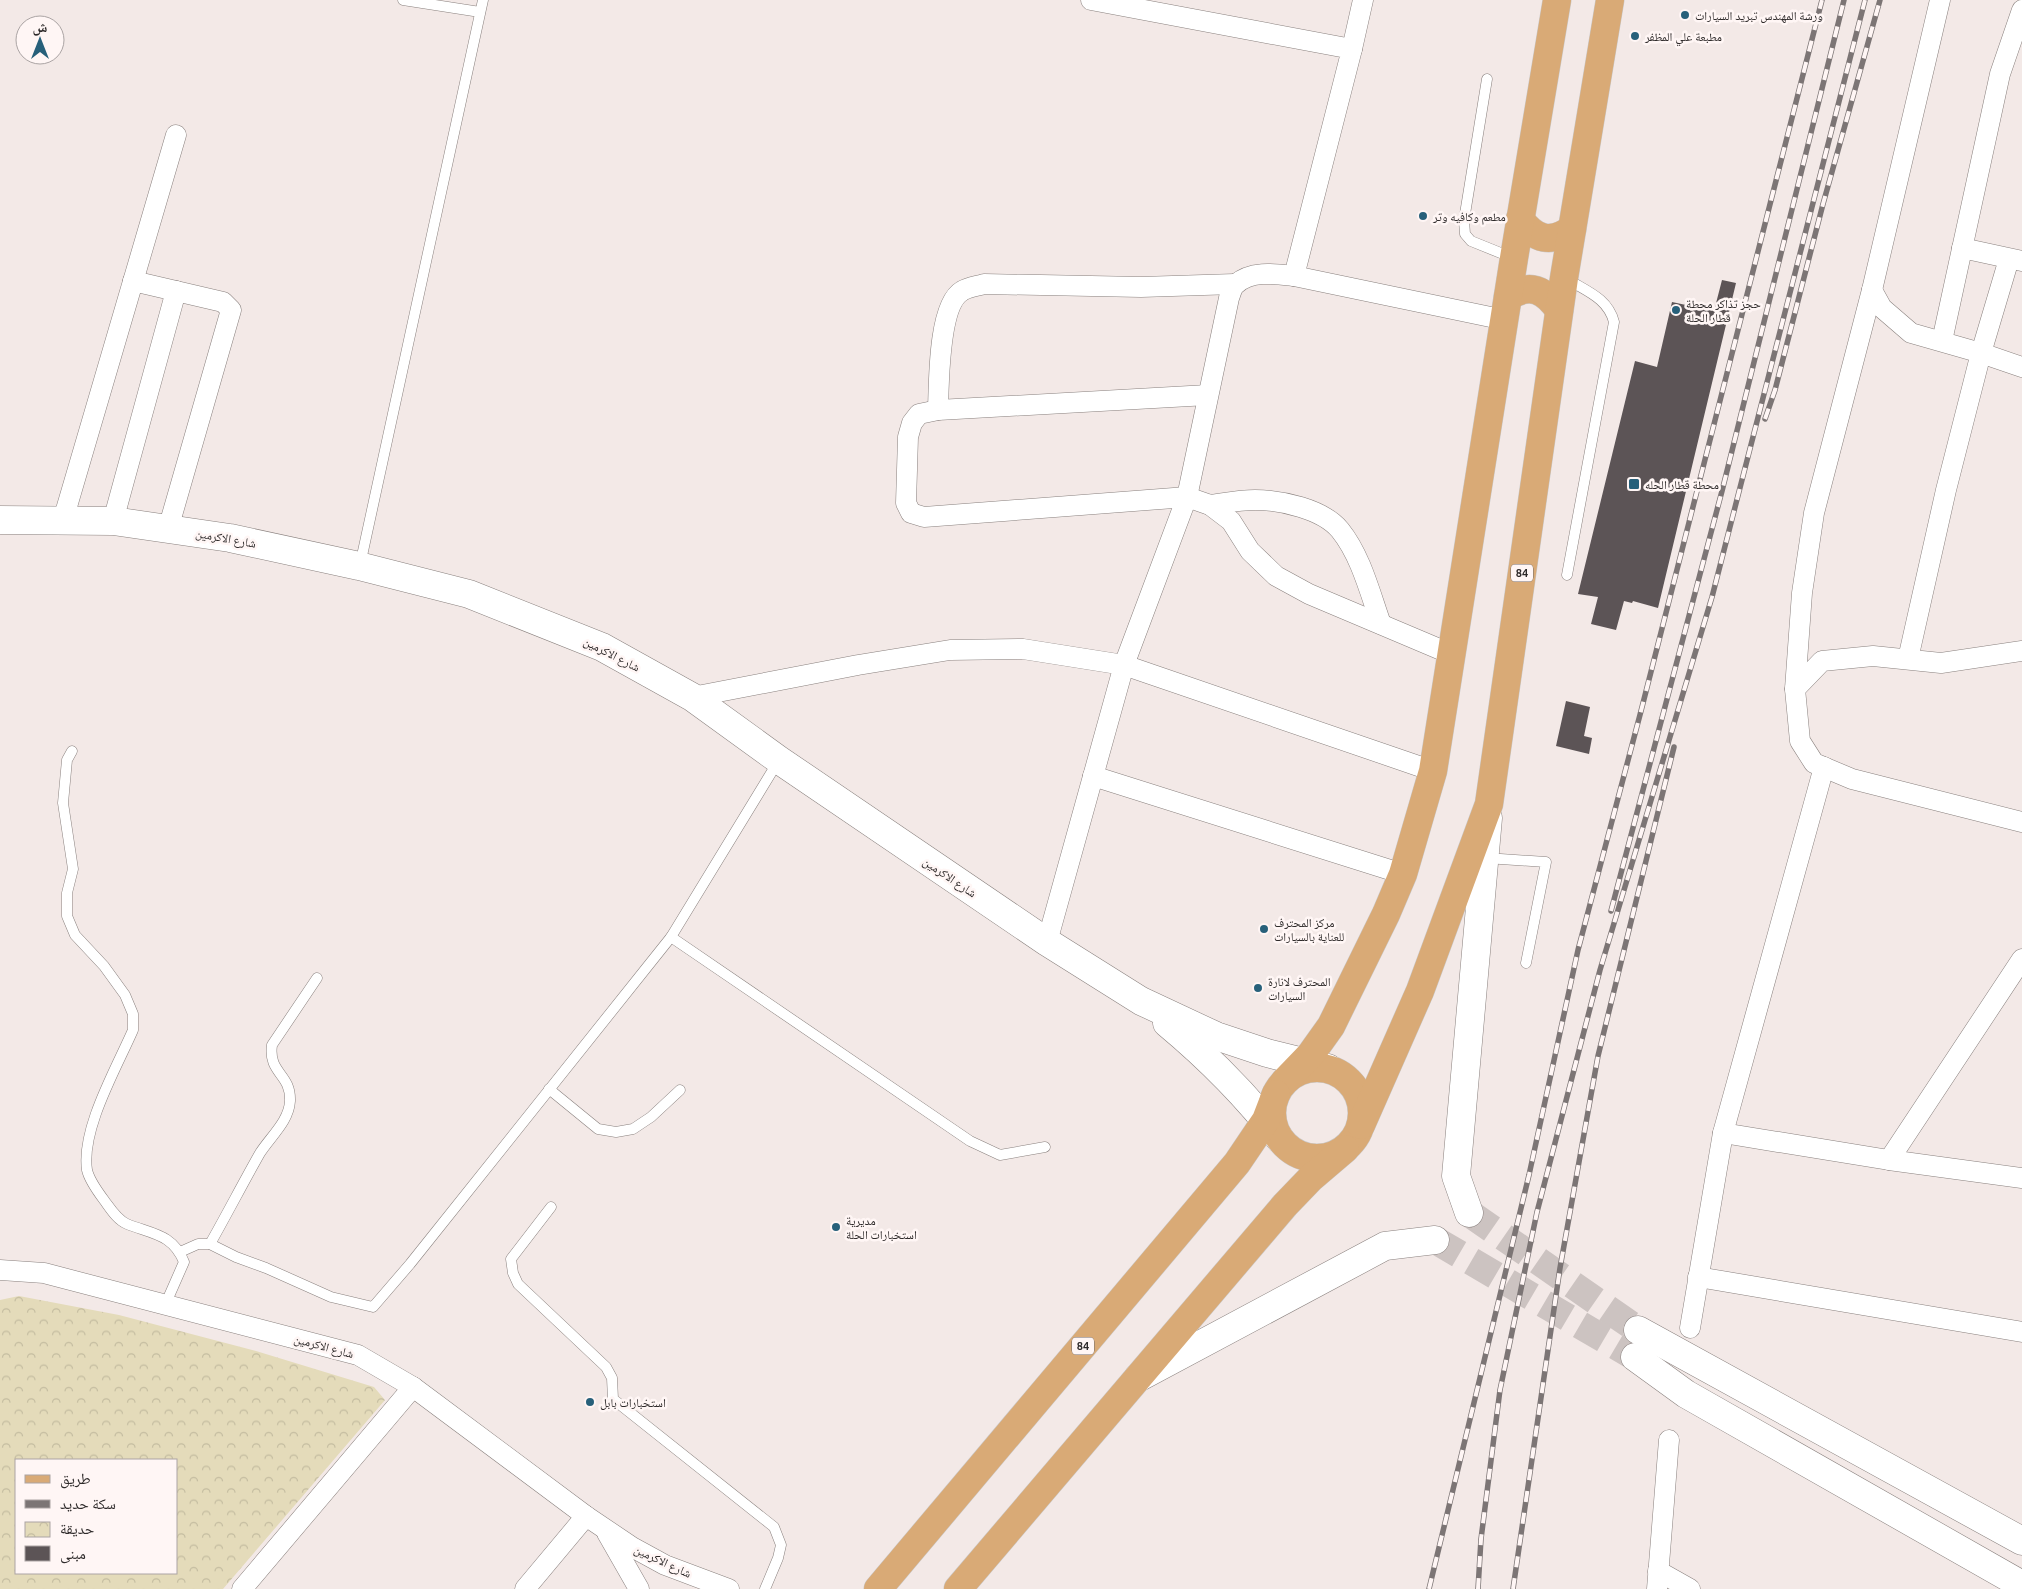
<svg xmlns="http://www.w3.org/2000/svg" width="2022" height="1589" viewBox="0 0 2022 1589" font-family="Ubuntu,'Noto Naskh Arabic',sans-serif">
<defs>
<pattern id="park-crowns" width="20" height="18" patternUnits="userSpaceOnUse" patternTransform="scale(1.25)"><rect width="20" height="18" fill="#e4dbba"/><path d="M2 6a3 3 0 1 1 6 0M12 15a3 3 0 1 1 6 0" fill="none" stroke="#c4bca0"/></pattern>
</defs>
<rect width="100%" height="100%" fill="#f3e9e7"/>
<path fill="url(#park-crowns)" fill-rule="evenodd" d="M19 1296 119 1315 256 1351 374 1387 385 1400 223 1589H0V1300ZM16 1460H176V1573H16Z"/>
<g fill="#5c5456">
<polygon points="1722,280 1736,283 1658,608 1633,601 1632,603 1624,601 1616,630 1591,624 1598,597 1578,594 1635,361 1657,367 1672,302 1714,311"/>
<polygon points="1566,701 1590,707 1584,736 1592,738 1589,754 1556,746"/>
</g>
<g fill="none" stroke-linecap="round" stroke-linejoin="round">
<g stroke="#ccc3c1" stroke-width="28" stroke-dasharray="28 14" stroke-linecap="butt">
<polyline points="1469,1213 1638,1330"/>
<polyline points="1435,1240 1635,1357"/>
</g>
<defs>
<g id="lane">
<polyline points="403,0 480,12"/>
<polyline points="1487,79 1464,220 1465,234 1471,241 1513,258"/>
<path d="M1567 279C1586 291 1608 298 1614 322L1567 575"/>
<polyline points="360,565 483,0"/>
<path d="M72 751 67 760 63 803 73 869 67 893V916L75 935 104 966 125 995 133 1014V1030C116 1069 81 1129 87 1170 89 1179 98 1192 104 1200 110 1208 117 1220 127 1224 152 1234 173 1234 184 1262L166 1303"/>
<polyline points="1486,858 1546,862 1526,963"/>
<polyline points="671,937 970,1141 1000,1155 1045,1147"/>
<polyline points="549,1089 598,1129 616,1132 633,1129 651,1117 680,1090"/>
<polyline points="551,1207 511,1259 513,1273 518,1284 606,1367 612,1378 613,1399 774,1527 781,1545 778,1558 765,1589"/>
<path d="M210 1244C227 1214 243 1183 260 1153 271 1136 289 1121 290 1101 291 1073 268 1074 272 1045L317 978"/>
<polyline points="180,1252 198,1244 210,1244 236,1257 266,1268 331,1297 373,1307 410,1264 671,937 779,760"/>
</g>
<g id="street">
<polyline points="1091,0 1352,49 1294,276 1505,320"/>
<polyline points="1352,49 1363,0"/>
<polyline points="1962,248 2022,261"/>
<polyline points="133,281 223,302 231,310 168,529"/>
<polyline points="1872,290 1882,308 1911,333 1981,353 2022,367"/>
<polyline points="1942,341 2000,74 2022,10"/>
<polyline points="1208,395 938,410 919,414 912,423 908,437 906,503 911,513 924,517 1187,497 1210,505 1231,521 1250,551 1276,576 1309,594 1451,654"/>
<path d="M938 410C939 384 938 305 962 291 968 287 978 286 984 284L1141 287 1235 284"/>
<path d="M1210 505C1225 503 1240 500 1255 500 1281 500 1323 509 1340 530 1361 556 1370 593 1381 624"/>
<polyline points="63,520 176,135"/>
<polyline points="113,521 176,291"/>
<polyline points="2022,651 1941,663 1873,656 1822,661 1795,689 1800,741 1814,763 1852,779 2022,822"/>
<polyline points="1908,659 1946,490 1981,353 2009,259"/>
<polyline points="1795,689 1802,593 1814,513 1872,290 1940,0"/>
<polyline points="692,697 858,665 950,650 1023,649 1124,665 1433,771"/>
<polyline points="1093,776 1403,874"/>
<path d="M1047 942 1124 665 1187 497 1229 298C1231 293 1232 287 1236 284 1252 270 1276 274 1294 276"/>
<polyline points="1723,1133 1889,1160 2022,1178"/>
<polyline points="1889,1160 2022,959"/>
<polyline points="0,1270 44,1273 358,1355 413,1387 586,1516 632,1547 665,1565 729,1589"/>
<polyline points="1698,1277 2022,1332"/>
<polyline points="1690,1328 1723,1133 1824,767"/>
<polyline points="607,1533 639,1589"/>
<polyline points="1658,1571 1690,1589"/>
<polyline points="242,1589 413,1387"/>
<polyline points="525,1589 586,1516"/>
<polyline points="1657,1589 1669,1440"/>
</g>
<g id="secondary">
<polyline points="0,520 113,521 230,538 359,566 469,594 602,647 692,697 779,760 1047,942 1141,1001 1216,1036 1267,1053 1328,1068"/>
<path d="M1167 1023C1209 1058 1246 1095 1280 1139"/>
<polyline points="1469,1213 1456,1176 1488,818"/>
<polyline points="1638,1330 2022,1541"/>
<polyline points="1635,1357 1686,1394 2022,1585"/>
<polyline points="1138,1378 1385,1246 1435,1240"/>
</g>
<g id="primary">
<path d="M1520 219C1535 240 1551 244 1572 229"/>
<path d="M1508 297C1530 282 1545 290 1559 310"/>
<circle cx="1317" cy="1113" r="45"/>
<polyline points="1285,1081 1311,1054 1331,1026 1386,914 1403,874 1433,771 1514,258 1557,0"/>
<polyline points="1361,1125 1420,991 1489,804 1564,278 1610,0"/>
<polyline points="878,1589 1237,1163 1266,1120 1276,1094"/>
<polyline points="958,1589 1285,1205 1311,1178 1345,1149"/>
</g>
</defs>
<use href="#lane" stroke="#89807e" stroke-width="11"/>
<use href="#street" stroke="#89807e" stroke-width="21"/>
<use href="#secondary" stroke="#89807e" stroke-width="29"/>
<use href="#primary" stroke="#c9c8c8" stroke-width="29"/>
<use href="#lane" stroke="#fff" stroke-width="10"/>
<use href="#street" stroke="#fff" stroke-width="20"/>
<use href="#secondary" stroke="#fff" stroke-width="28"/>
<use href="#primary" stroke="#d9aa76" stroke-width="28"/>
<defs>
<g id="rail">
<polyline points="1765,419 1775,390 1823,204 1880,0"/>
<polyline points="1611,911 1722,491 1844,0"/>
<polyline points="1429,1589 1529,1175 1578,950 1641,711 1822,0"/>
<polyline points="1478,1589 1481,1539 1500,1390 1537,1212 1600,970 1712,597 1865,0"/>
<polyline points="1513,1589 1560,1268 1598,1056 1674,747"/>
</g>
</defs>
<use href="#rail" stroke="#7c7575" stroke-width="5.5"/>
<use href="#rail" stroke="#fff6f5" stroke-width="4" stroke-dasharray="11" stroke-linecap="butt"/>
</g>
<g fill="#27607a" stroke="#fff6f5" stroke-width="2">
<circle cx="1685" cy="15" r="5"/>
<circle cx="1635" cy="36" r="5"/>
<circle cx="1423" cy="216" r="5"/>
<circle cx="1676" cy="310" r="5"/>
<rect x="1628" y="478" width="12" height="12" rx="2.5"/>
<circle cx="1264" cy="929" r="5"/>
<circle cx="1258" cy="988" r="5"/>
<circle cx="836" cy="1227" r="5"/>
<circle cx="590" cy="1402" r="5"/>
</g>
<g text-anchor="middle" dominant-baseline="central" stroke-width="5" stroke-linejoin="round" paint-order="stroke">
<g fill="#fff6f5" stroke="#6d6767" stroke-width="1">
<rect x="1511" y="564.5" width="22" height="17" rx="4"/>
<rect x="1072" y="1337.5" width="22" height="17" rx="4"/>
</g>
<g font-size="11" font-weight="bold" fill="#2e2a2a">
<text x="1522" y="573">84</text>
<text x="1083" y="1346">84</text>
</g>
<g font-size="12" fill="#2e2a2a" stroke="#fff6f5" text-anchor="start">
<text x="1695" y="15">ورشة المهندس تبريد السيارات</text>
<text x="1645" y="36">مطبعة علي المظفر</text>
<text x="1433" y="216">مطعم وكافيه وتر</text>
<text x="1686" y="303">حجز تذاكر محطة<tspan x="1686" dy="14">قطار الحلة</tspan></text>
<text x="1645" y="484">محطة قطار الحله</text>
<text x="1274" y="922">مركز المحترف<tspan x="1274" dy="14">للعناية بالسيارات</tspan></text>
<text x="1268" y="981">المحترف لانارة<tspan x="1268" dy="14">السيارات</tspan></text>
<text x="846" y="1220">مديرية<tspan x="846" dy="14">استخبارات الحلة</tspan></text>
<text x="600" y="1402">استخبارات بابل</text>
</g>
<g font-size="12" fill="#2e2a2a" stroke="#fff6f5">
<text transform="translate(226 538) rotate(10)">شارع الاكرمين</text>
<text transform="translate(612 654) rotate(27)">شارع الاكرمين</text>
<text transform="translate(950 877) rotate(34)">شارع الاكرمين</text>
<text transform="translate(324 1346) rotate(15)">شارع الاكرمين</text>
<text transform="translate(663 1561) rotate(25)">شارع الاكرمين</text>
</g>
</g>
<rect x="15" y="1459" width="162" height="115" fill="#fff6f5" stroke="#aba4a4"/>
<rect x="25" y="1475" width="25" height="8" fill="#d9aa76" stroke="#aba4a4"/>
<text x="60" y="1484" font-size="15" fill="#2e2a2a">طريق</text>
<rect x="25" y="1500" width="25" height="8" fill="#7c7575" stroke="#aba4a4"/>
<text x="60" y="1509" font-size="15" fill="#2e2a2a">سكة حديد</text>
<rect x="25" y="1522" width="25" height="15" fill="url(#park-crowns)" stroke="#aba4a4"/>
<text x="60" y="1534" font-size="15" fill="#2e2a2a">حديقة</text>
<rect x="25" y="1546" width="25" height="15" fill="#5c5456" stroke="#aba4a4"/>
<text x="60" y="1559" font-size="15" fill="#2e2a2a">مبنى</text>
<g transform="translate(40 40)"><circle r="24" fill="#fff6f5" stroke="#aba4a4"/>
<path d="M0-4L9 19L0 12L-9 19Z" fill="#27607a"/>
<text y="-8" font-size="14" font-weight="bold" text-anchor="middle" fill="#2e2a2a">ش</text>
</g>
</svg>
